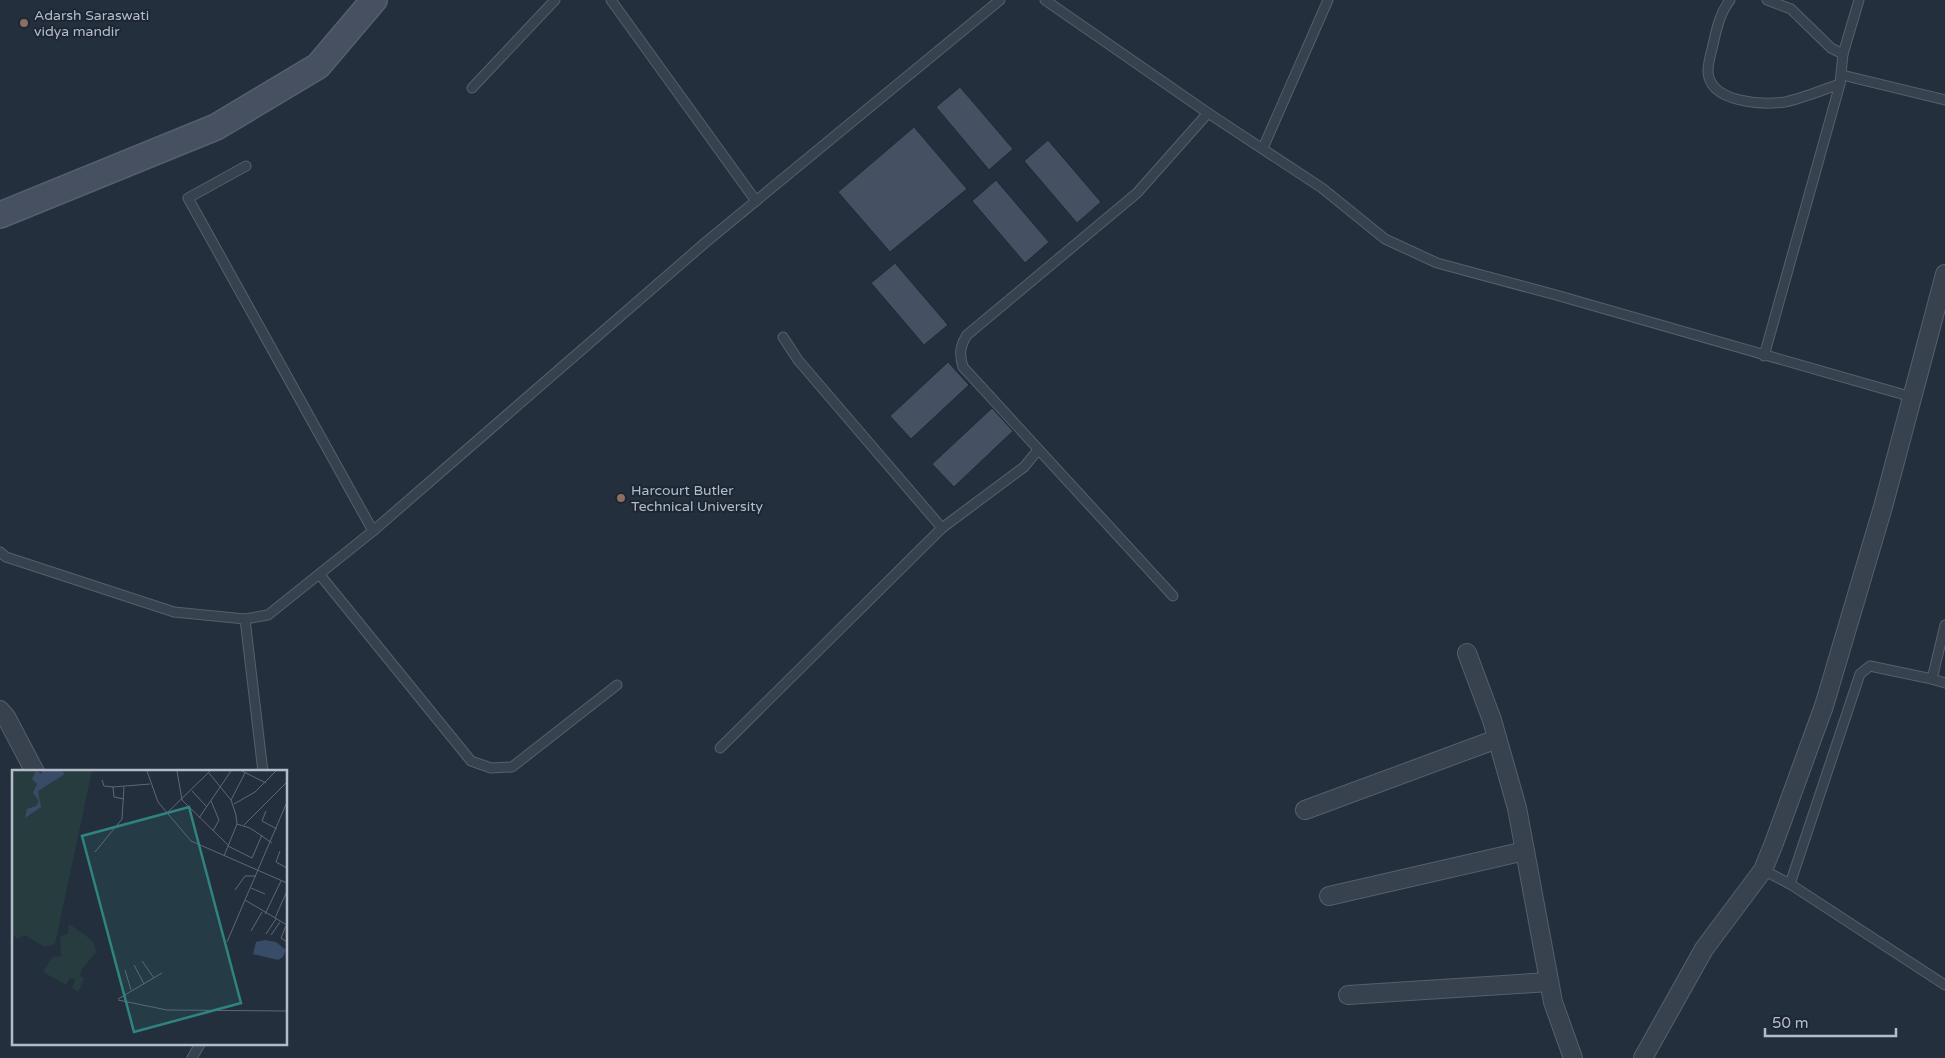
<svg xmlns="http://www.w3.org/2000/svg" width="1945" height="1058" viewBox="0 0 1945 1058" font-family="'Varela Round',sans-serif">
<rect width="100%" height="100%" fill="#242f3e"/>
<g fill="#455162" stroke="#1f2835">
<polygon points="960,87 1013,149 989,170 936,107"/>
<polygon points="914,127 967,189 890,252 838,192"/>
<polygon points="1048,140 1101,202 1077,223 1024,161"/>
<polygon points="996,180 1049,242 1025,263 972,201"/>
<polygon points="895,263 948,325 924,345 871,283"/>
<polygon points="948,362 969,385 911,439 890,416"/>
<polygon points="992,408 1013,431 954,487 932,464"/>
</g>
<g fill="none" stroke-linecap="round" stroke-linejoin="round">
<defs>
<g id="lane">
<polyline points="611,0 756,201"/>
<polyline points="1045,0 1208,113 1322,188 1385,239 1437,263 1556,295 1912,397"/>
<path d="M1730 0C1719 14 1716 32 1712 49 1710 56 1708 64 1708 72 1710 103 1763 105 1785 102 1803 98 1822 90 1840 84"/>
<polyline points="1843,54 1859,0"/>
<polyline points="1842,75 1945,100"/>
<polyline points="472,88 555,0"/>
<polyline points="1263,148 1328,0"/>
<polyline points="246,166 188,198 373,531"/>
<polyline points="783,337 798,360 942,528"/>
<polyline points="1764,356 1840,84 1843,54 1831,48 1791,9 1767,0"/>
<polyline points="0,552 6,557 174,612 245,619 268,615 373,531 706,242 1000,0"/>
<polyline points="320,575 471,761 491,768 512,767 617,685"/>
<path d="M1173 596 963 367C959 354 960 346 967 335L1137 193 1208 113"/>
<polyline points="245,619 263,772"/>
<polyline points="1945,625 1932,679 1945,683"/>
<polyline points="720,748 942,528 1024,467 1038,450"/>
<polyline points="1763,870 1790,884 1860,674 1870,666 1932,679"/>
<polyline points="1790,884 1945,985"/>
<polyline points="192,1058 200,1044"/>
</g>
<g id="street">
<polyline points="1467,653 1492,720 1517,808 1553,1002 1573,1058"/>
<polyline points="0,710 6,717 35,772"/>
<polyline points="1305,810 1497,739"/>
<polyline points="1329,896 1525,851"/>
<polyline points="1348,995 1549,982"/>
<polyline points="1643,1058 1704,949 1763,870 1774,843 1824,706 1883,507 1945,274"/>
</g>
<polyline id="secondary" points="0,215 216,127 318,66 374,0"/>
</defs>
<use href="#lane" stroke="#565f6c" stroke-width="11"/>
<use href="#street" stroke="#565f6c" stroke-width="20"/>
<use href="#secondary" stroke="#565f6c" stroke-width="28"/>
<use href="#lane" stroke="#38414e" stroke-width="9"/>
<use href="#street" stroke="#38414e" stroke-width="18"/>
<use href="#secondary" stroke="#465061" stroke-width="25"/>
</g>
<g fill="#8d6e63" stroke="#1d2633" stroke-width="2">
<circle cx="24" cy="23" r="5"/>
<circle cx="621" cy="498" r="5"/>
</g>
<g text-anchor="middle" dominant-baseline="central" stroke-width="4" stroke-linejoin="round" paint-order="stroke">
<g font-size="14" fill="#b4bcc9" stroke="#1d2633" text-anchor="start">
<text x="34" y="15">Adarsh Saraswati<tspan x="34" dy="16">vidya mandir</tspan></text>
<text x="631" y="490">Harcourt Butler<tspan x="631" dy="16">Technical University</tspan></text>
</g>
</g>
<g transform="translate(12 770)">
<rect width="275" height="275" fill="#242f3e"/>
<path d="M0 1H80L43 174 33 177 12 165 6 169 0 165ZM57 154 81 171 84 182 69 200 68 206 72 208 66 222 60 218 63 210 58 208 54 215 31 202 41 186 49 187 48 166 56 164Z" fill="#263c3f"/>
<path d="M24 1 30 4V1H50L53 4 26 21 29 37 13 48 15 39 24 36 27 31 21 23 25 14 20 9ZM253 170 264 172 274 180 271 187 266 190 241 184 244 172Z" fill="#394c67"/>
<path fill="none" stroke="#5e6776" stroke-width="1" d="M135 1 146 32 179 71 275 113M165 1 170 30 216 75M230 1 254 13M197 3 219 30 224 45 225 54 212 86M90 10 92 16 101 17 138 14M101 17 102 27 112 29M180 21 195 37M219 30 233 3M199 31 207 50 201 61M222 34 243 22 264 1M254 41 250 51 265 59M155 43 198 1M187 48 219 1M225 54 238 58 260 73M232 55 275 12M216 76 240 88 250 65M268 81 264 92 275 98M83 82 110 49 112 17M239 118 253 124M223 120 233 106H244M233 130 275 155M253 144 269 111M263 148 275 121M274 156 269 168 275 172M239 161 250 142M254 164 264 149M259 165 268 152M215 172 275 32M130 191 142 208M122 195 132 214M113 200 119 220M106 229 150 203M106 230 155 240 275 241"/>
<path fill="#308480" fill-opacity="0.15" stroke="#308480" stroke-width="2.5" d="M177 37 229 233 122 262 70 66Z"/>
<rect width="275" height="275" fill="none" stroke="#b4bcc9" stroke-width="2.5"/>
</g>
<path d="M1765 1028v8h131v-8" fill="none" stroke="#b4bcc9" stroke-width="2.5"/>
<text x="1772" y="1028" font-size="15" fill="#b4bcc9" stroke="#1d2633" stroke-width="4" paint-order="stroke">50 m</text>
</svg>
